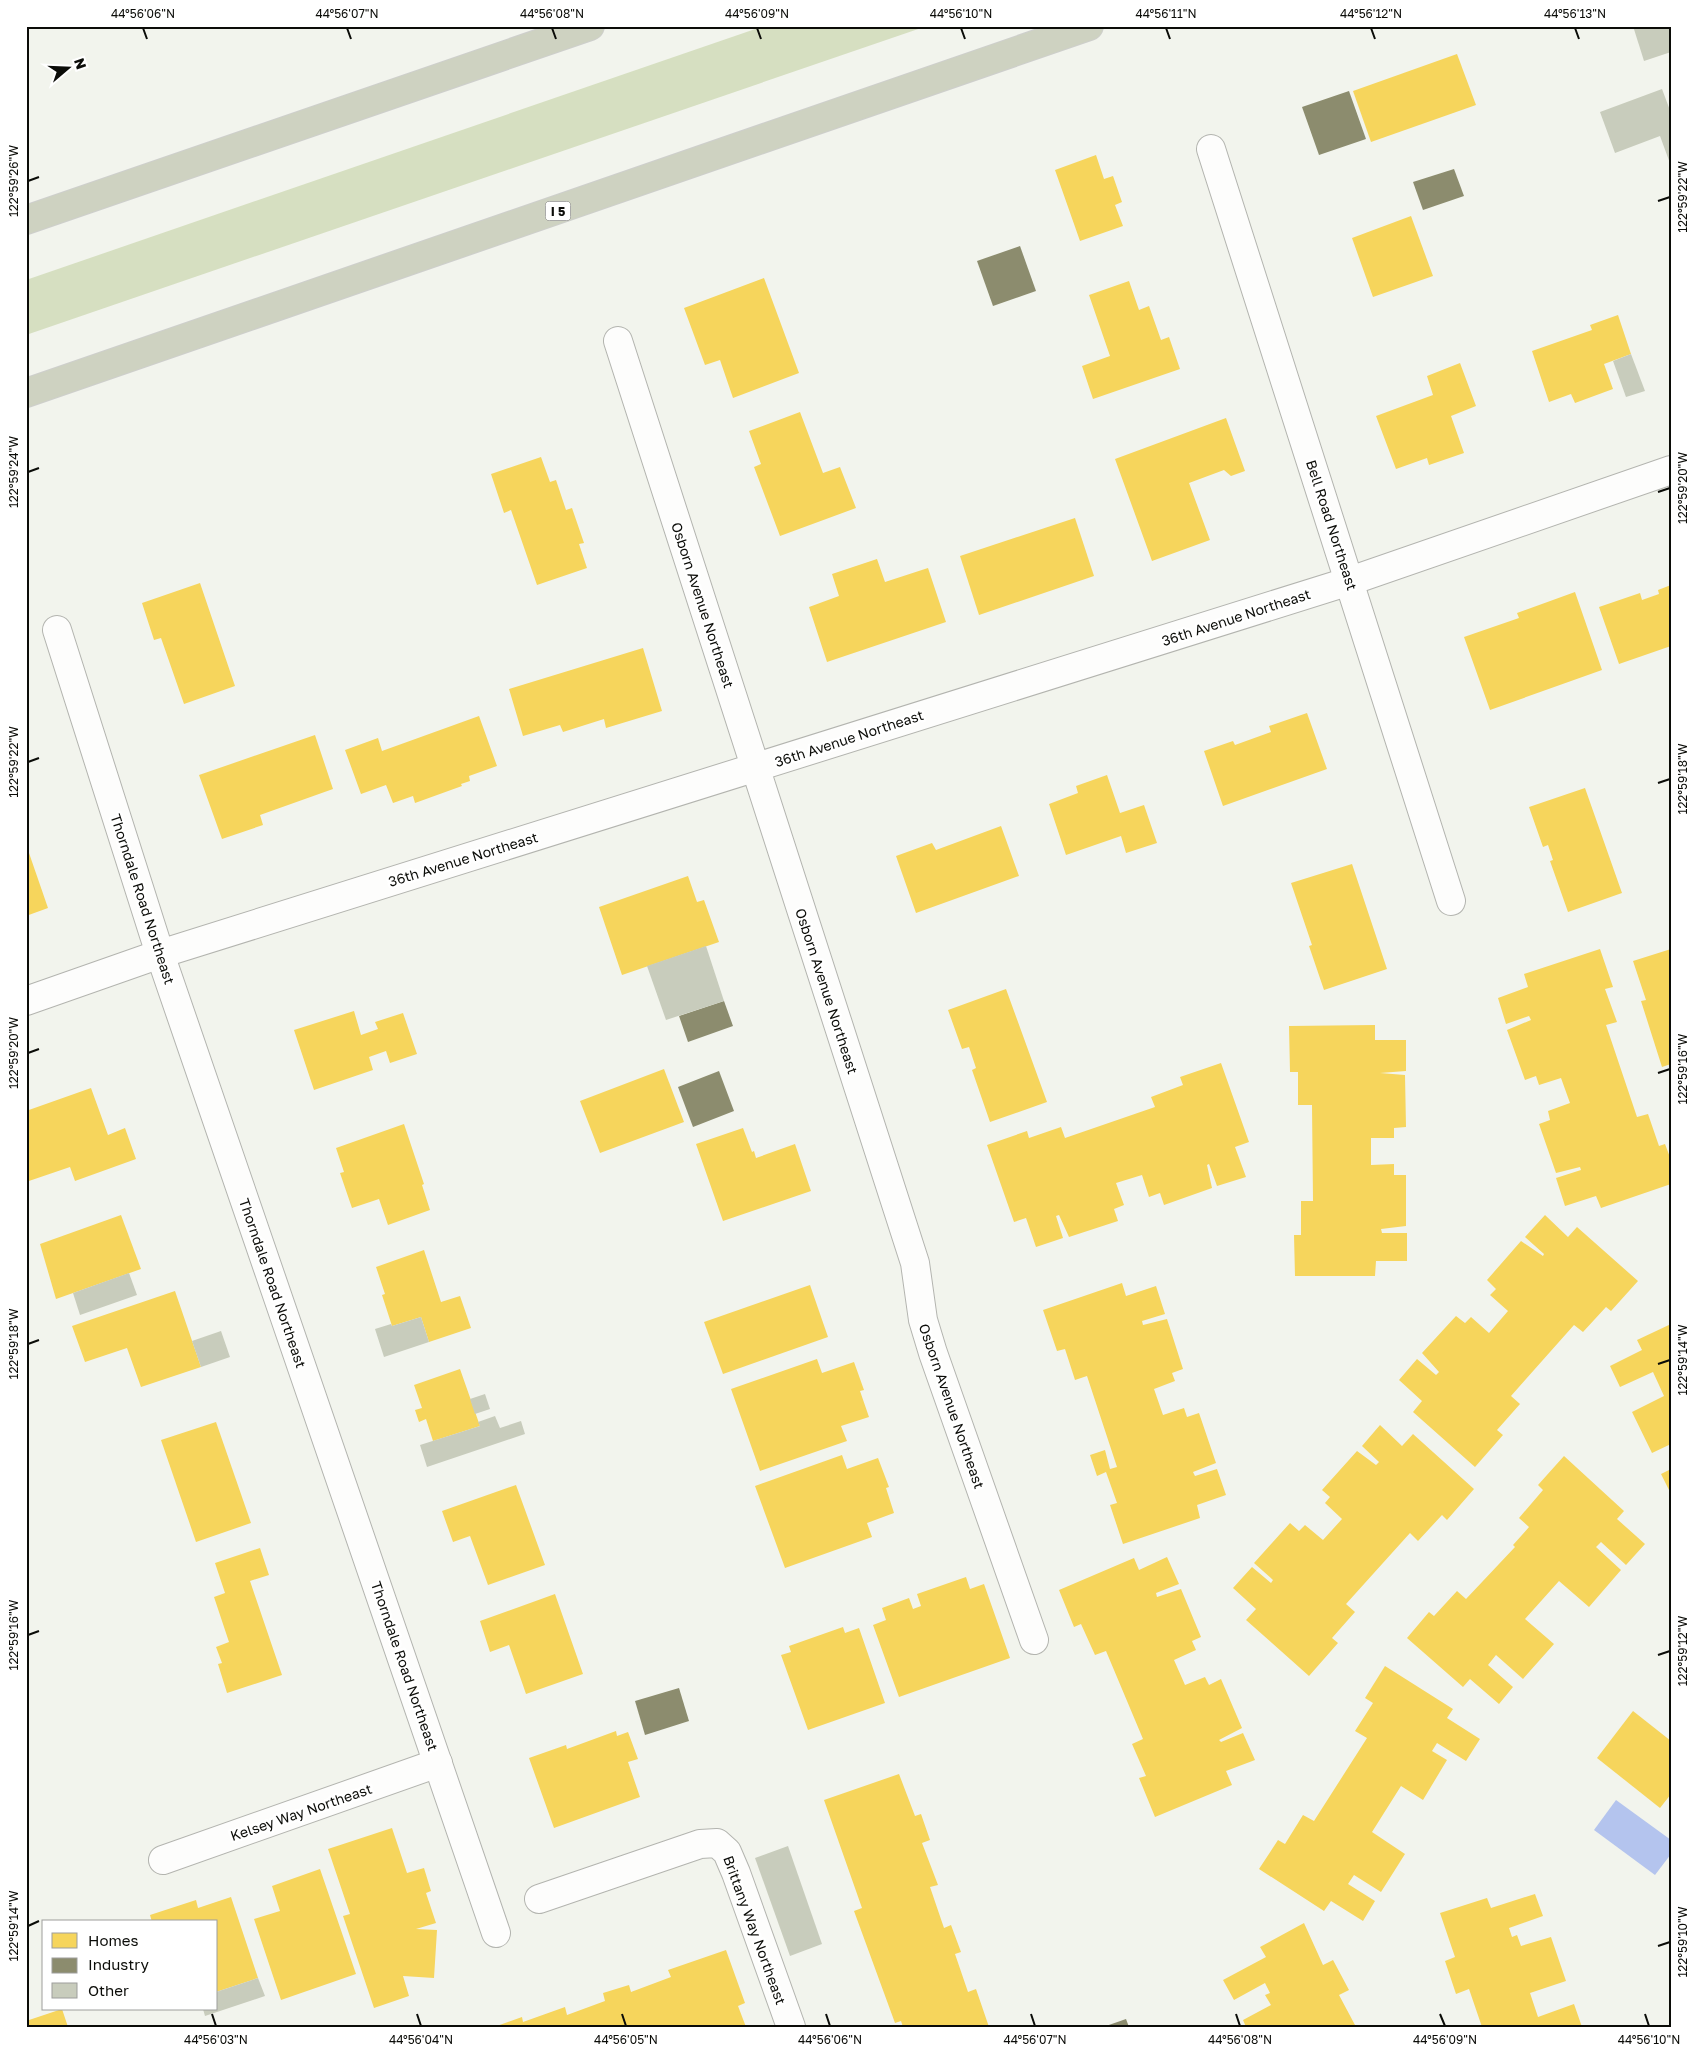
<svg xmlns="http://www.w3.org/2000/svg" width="1697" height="2053" viewBox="0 0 1697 2053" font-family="'Golos Text',sans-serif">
<rect width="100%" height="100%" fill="#f2f4ed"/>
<polygon fill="#d6dfc1" points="764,26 927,26 26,335 26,280"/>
<polygon fill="#b4c4ee" points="1616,1800 1671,1840 1671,1854 1655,1875 1594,1830"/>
<g fill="#f6d55c">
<polygon points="1457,54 1476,105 1371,142 1353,91"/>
<polygon points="1096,155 1104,179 1113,176 1122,202 1115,205 1123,226 1080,241 1055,170"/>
<polygon points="1411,216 1433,276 1373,297 1352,238"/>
<polygon points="764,278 799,373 733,398 720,360 705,365 684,308"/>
<polygon points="1129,281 1139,310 1149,306 1161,340 1169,337 1180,369 1093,399 1082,366 1110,356 1089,295"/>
<polygon points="1618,315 1631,354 1604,364 1613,389 1575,403 1571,394 1549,402 1532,351 1592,330 1590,325"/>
<polygon points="1460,363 1476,406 1451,416 1464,453 1429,465 1427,458 1396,469 1376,416 1433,395 1427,376"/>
<polygon points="800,412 823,473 840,467 856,508 780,536 754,467 761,464 749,431"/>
<polygon points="1226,418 1245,471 1231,476 1224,470 1189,483 1210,540 1152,561 1115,459"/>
<polygon points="541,457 550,482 556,480 566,510 572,508 584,543 579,544 587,568 537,585 511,510 504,513 491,474"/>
<polygon points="1075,518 1094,576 979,615 960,556"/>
<polygon points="877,559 885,582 928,568 946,622 827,662 809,607 839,596 832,574"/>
<polygon points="200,583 235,686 184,704 161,638 154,640 142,603"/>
<polygon points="1671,585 1671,646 1619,664 1599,607 1640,593 1642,600 1659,594 1658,590"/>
<polygon points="1575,592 1602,670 1490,710 1464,637 1519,618 1517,613"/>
<polygon points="643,648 662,711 606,728 604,719 563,732 560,725 523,736 509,689"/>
<polygon points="1307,713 1327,769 1223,806 1204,751 1233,741 1235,745 1271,732 1269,726"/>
<polygon points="479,716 497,766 469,776 470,781 461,784 462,786 415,803 413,796 393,803 386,785 361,794 345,750 378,738 382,751"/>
<polygon points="315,735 333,789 260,815 263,825 222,839 199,775"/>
<polygon points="1107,775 1120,813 1144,805 1157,843 1126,853 1121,836 1066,855 1049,804 1078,793 1076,786"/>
<polygon points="1585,788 1622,893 1568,912 1550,861 1553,860 1548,845 1543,847 1529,807"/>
<polygon points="1001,826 1019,876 916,913 896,856 932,843 936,850"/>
<polygon points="29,853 48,908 26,916 26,854"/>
<polygon points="1352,864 1387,969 1324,990 1309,946 1312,945 1291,883"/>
<polygon points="688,876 697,902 704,900 719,942 622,975 599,907"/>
<polygon points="1600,949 1613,987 1605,989 1617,1022 1606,1025 1637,1117 1648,1114 1659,1146 1665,1144 1671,1160 1671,1184 1601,1208 1596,1196 1565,1206 1556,1178 1581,1170 1580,1167 1556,1173 1539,1124 1550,1120 1548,1111 1570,1103 1561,1078 1539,1085 1536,1076 1525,1080 1507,1030 1531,1020 1529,1016 1506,1024 1498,998 1528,987 1524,974"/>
<polygon points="1671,949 1671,1064 1662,1067 1641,1001 1646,1000 1633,961"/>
<polygon points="1006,989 1047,1102 990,1122 972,1070 976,1068 969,1047 962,1049 948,1010"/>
<polygon points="354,1011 361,1035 378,1029 375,1022 403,1013 417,1054 390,1063 386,1051 369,1057 373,1070 314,1090 294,1030"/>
<polygon points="1375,1025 1375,1040 1406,1040 1406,1071 1380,1073 1405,1075 1406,1127 1394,1128 1394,1138 1371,1138 1371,1165 1394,1164 1394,1175 1406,1175 1406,1226 1381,1229 1382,1233 1407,1233 1407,1261 1376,1261 1375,1276 1295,1276 1294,1235 1301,1235 1301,1201 1313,1201 1312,1105 1298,1105 1298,1072 1290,1072 1289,1026"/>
<polygon points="1221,1063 1249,1142 1235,1147 1246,1177 1217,1186 1209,1164 1207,1165 1212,1188 1164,1205 1160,1193 1149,1197 1142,1175 1116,1183 1124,1205 1114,1209 1118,1221 1069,1237 1059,1215 1056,1216 1063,1238 1036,1247 1026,1218 1014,1222 987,1145 1027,1131 1029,1138 1061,1127 1065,1138 1155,1107 1151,1097 1183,1085 1180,1077"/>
<polygon points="664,1069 684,1122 600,1153 580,1101"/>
<polygon points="91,1088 108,1135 125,1128 136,1159 75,1181 70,1167 26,1182 26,1111"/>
<polygon points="404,1124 424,1184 422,1185 430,1210 388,1225 379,1199 352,1208 340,1173 344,1172 336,1148"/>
<polygon points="743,1128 752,1152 754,1151 756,1158 795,1144 811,1191 723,1221 696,1144"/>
<polygon points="121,1215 141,1269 56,1299 40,1244"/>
<polygon points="1545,1215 1568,1237 1577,1227 1638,1281 1611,1311 1606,1307 1583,1332 1574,1325 1511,1396 1520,1404 1497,1430 1503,1435 1475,1467 1413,1412 1422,1401 1399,1380 1417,1359 1436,1375 1439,1372 1422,1353 1456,1316 1465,1323 1471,1317 1489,1333 1508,1311 1490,1295 1496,1289 1487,1280 1521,1241 1543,1256 1544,1254 1525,1237"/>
<polygon points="424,1250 441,1302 460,1296 471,1328 429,1342 421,1317 392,1326 382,1295 385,1294 376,1267"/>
<polygon points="1122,1283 1126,1296 1156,1286 1165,1314 1142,1321 1143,1325 1167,1319 1183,1369 1172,1373 1175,1381 1154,1389 1163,1415 1184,1408 1187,1417 1199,1413 1216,1463 1193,1472 1195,1476 1217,1469 1226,1495 1197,1505 1200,1518 1123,1544 1110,1505 1117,1503 1106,1472 1097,1476 1090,1455 1105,1450 1110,1469 1117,1467 1087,1376 1075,1380 1065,1349 1057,1351 1043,1310"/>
<polygon points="810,1285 828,1337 723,1374 704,1322"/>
<polygon points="175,1291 201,1367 141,1387 127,1348 85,1362 72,1326"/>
<polygon points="1671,1324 1671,1444 1652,1453 1632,1412 1664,1396 1653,1372 1620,1387 1610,1366 1642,1350 1637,1340"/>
<polygon points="817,1359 822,1373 854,1362 864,1390 860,1391 869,1417 841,1426 847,1441 760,1471 731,1389"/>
<polygon points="460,1369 480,1426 433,1441 426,1419 419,1422 415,1410 422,1408 414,1385"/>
<polygon points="216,1422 251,1523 196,1542 161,1440"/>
<polygon points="1380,1425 1402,1446 1413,1434 1474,1489 1447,1520 1442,1515 1418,1541 1410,1533 1346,1604 1355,1612 1332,1638 1338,1643 1309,1676 1246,1620 1256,1609 1233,1588 1252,1567 1271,1583 1273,1580 1254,1563 1290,1523 1299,1531 1305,1525 1323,1540 1342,1519 1325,1503 1330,1497 1322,1490 1357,1451 1376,1465 1379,1462 1362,1446"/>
<polygon points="842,1455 847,1469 878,1458 889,1487 886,1488 894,1513 867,1523 872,1537 785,1568 755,1486"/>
<polygon points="1564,1456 1624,1511 1617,1519 1645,1544 1626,1565 1601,1542 1596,1547 1621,1570 1589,1607 1559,1581 1525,1619 1554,1644 1523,1679 1496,1655 1488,1665 1513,1687 1499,1704 1470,1679 1463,1687 1407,1638 1429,1612 1434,1616 1457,1591 1466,1599 1515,1547 1513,1545 1529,1527 1519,1518 1543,1490 1538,1485"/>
<polygon points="1671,1469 1671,1494 1661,1474"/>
<polygon points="516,1485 545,1565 488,1585 470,1536 453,1542 442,1511"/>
<polygon points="260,1548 269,1575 250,1581 282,1675 227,1693 218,1664 222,1663 216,1647 229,1642 214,1597 225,1593 215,1563"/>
<polygon points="1167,1557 1179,1584 1156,1593 1157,1597 1181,1589 1201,1637 1192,1641 1196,1650 1174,1660 1185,1685 1205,1677 1209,1685 1221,1679 1242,1728 1219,1740 1221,1742 1243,1733 1255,1760 1226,1771 1232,1785 1155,1817 1139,1778 1146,1776 1132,1744 1143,1739 1106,1651 1095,1655 1081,1624 1074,1627 1059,1590 1134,1558 1139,1570"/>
<polygon points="966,1577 970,1589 984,1584 1010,1658 899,1697 873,1625 886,1620 882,1608 909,1598 913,1609 921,1606 917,1594"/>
<polygon points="555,1594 583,1674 526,1694 509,1645 490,1652 480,1621"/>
<polygon points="843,1627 845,1633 859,1628 885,1703 808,1730 781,1655 791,1652 789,1646"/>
<polygon points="1385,1666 1453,1709 1447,1718 1480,1739 1466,1761 1437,1743 1432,1751 1447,1760 1423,1800 1401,1786 1372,1832 1405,1854 1381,1892 1354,1875 1348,1884 1375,1901 1363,1921 1331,1901 1324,1911 1259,1869 1278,1840 1285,1844 1303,1815 1314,1821 1367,1738 1355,1731 1373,1703 1365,1698"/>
<polygon points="1633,1711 1671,1741 1671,1794 1660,1808 1597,1758"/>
<polygon points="616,1731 617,1736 628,1732 638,1759 628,1762 640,1797 554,1828 529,1758 566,1745 567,1749"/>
<polygon points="899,1774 915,1816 921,1814 930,1840 922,1843 938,1885 930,1887 944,1928 951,1925 961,1952 955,1954 968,1992 976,1989 989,2027 903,2027 901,2021 895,2023 854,1911 862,1908 824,1800"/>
<polygon points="392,1828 407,1873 424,1868 431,1891 426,1893 436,1923 416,1929 437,1930 434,1978 403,1976 409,1996 374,2008 343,1916 350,1914 328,1849"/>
<polygon points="320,1869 356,1974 281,2000 254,1919 280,1911 272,1886"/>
<polygon points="1535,1894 1543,1916 1509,1928 1512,1937 1517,1935 1521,1946 1551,1937 1566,1981 1530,1993 1538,2017 1574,2004 1582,2027 1482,2027 1469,1989 1456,1994 1445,1961 1455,1957 1440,1913 1487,1898 1491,1908"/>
<polygon points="231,1897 258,1978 216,1992 216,1922 152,1922 150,1915 196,1900 198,1908"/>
<polygon points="1304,1923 1323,1965 1333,1960 1349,1990 1339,1995 1355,2025 1351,2027 1246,2027 1243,2020 1271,2005 1265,1995 1270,1993 1265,1983 1234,2000 1223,1980 1266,1957 1260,1947"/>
<polygon points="726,1950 745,2003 738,2006 746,2027 494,2027 522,2017 523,2022 565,2007 567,2015 605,2001 603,1993 629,1985 631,1992 671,1977 668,1970"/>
<polygon points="62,2009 68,2027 26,2027 26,2021"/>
</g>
<g fill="#8c8c6e">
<polygon points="1349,91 1366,139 1319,155 1302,107"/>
<polygon points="1454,169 1464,196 1423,210 1413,182"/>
<polygon points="1020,246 1036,291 993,306 977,261"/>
<polygon points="724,1001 733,1026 688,1042 679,1016"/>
<polygon points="719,1071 734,1111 693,1127 678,1087"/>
<polygon points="679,1688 689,1721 645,1735 635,1701"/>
<polygon points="1126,2019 1129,2027 1106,2027 1106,2026"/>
</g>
<g fill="#c8ccbc">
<polygon points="1633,26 1671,26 1671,52 1644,61"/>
<polygon points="1662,89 1671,113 1671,166 1660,136 1615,153 1600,112"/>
<polygon points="1631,354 1645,391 1626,397 1613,361"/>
<polygon points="706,946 724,1001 666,1020 647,966"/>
<polygon points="129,1273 137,1295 80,1315 73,1293"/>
<polygon points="421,1317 429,1342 384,1357 375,1329 391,1324 392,1326"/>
<polygon points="221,1331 230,1357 201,1367 192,1341"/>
<polygon points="485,1394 490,1409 475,1414 470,1399"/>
<polygon points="495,1416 500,1428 521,1421 525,1434 427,1467 420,1445 480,1426 478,1422"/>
<polygon points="788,1846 822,1944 790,1956 755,1858"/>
<polygon points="258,1978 265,1996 205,2016 203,2009 216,2009 216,1992"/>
</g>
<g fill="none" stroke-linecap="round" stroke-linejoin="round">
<defs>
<g id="minor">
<polyline points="1211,149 1451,901"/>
<polyline points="618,341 915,1263 923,1320 933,1353 1034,1640"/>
<polyline points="57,630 160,954 496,1933"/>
<polyline points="26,1001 160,954 1350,581 1671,470"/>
<polyline points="163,1860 438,1763"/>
<polyline points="539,1899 700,1844 717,1843 727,1852 736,1873 791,2027"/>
</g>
<g id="highway">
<polyline points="26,220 590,26"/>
<polyline points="26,393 1089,26"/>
</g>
</defs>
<use href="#minor" stroke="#b3b4af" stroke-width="30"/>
<use href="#highway" stroke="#cecfcc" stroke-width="30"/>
<use href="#minor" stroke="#fdfdfc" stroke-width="28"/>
<use href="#highway" stroke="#ced2c1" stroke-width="28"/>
</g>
<path fill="none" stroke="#0b0c08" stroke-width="2" d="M143 28 147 39M347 28 351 39M552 28 556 39M757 28 761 39M961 28 965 39M1166 28 1170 39M1371 28 1375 39M1575 28 1579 39M28 181 39 177M1658 201 1670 197M28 472 39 468M1658 492 1670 488M28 762 39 758M1658 783 1670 779M28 1053 39 1049M1658 1073 1670 1069M28 1344 39 1340M1658 1364 1670 1360M28 1635 39 1631M1658 1655 1670 1651M28 1926 39 1921M1658 1946 1670 1942M212 2014 216 2026M417 2014 421 2026M622 2014 626 2026M826 2014 830 2026M1031 2014 1035 2026M1236 2014 1240 2026M1440 2014 1445 2026M1645 2014 1649 2026"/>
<g text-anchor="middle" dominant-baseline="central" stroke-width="5" stroke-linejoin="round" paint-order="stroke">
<rect fill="#fff" stroke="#545552" stroke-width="1" x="545.5" y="201.5" width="25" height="19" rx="4"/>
<g font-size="12" font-weight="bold" fill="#0b0c08">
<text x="558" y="211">I 5</text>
</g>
<g font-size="14" fill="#0b0c08" stroke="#fff">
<text transform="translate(1332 525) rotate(72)">Bell Road Northeast</text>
<text transform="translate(703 605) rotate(72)">Osborn Avenue Northeast</text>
<text transform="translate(1236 617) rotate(-18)">36th Avenue Northeast</text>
<text transform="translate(849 738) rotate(-18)">36th Avenue Northeast</text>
<text transform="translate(463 859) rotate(-17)">36th Avenue Northeast</text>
<text transform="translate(143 899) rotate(72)">Thorndale Road Northeast</text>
<text transform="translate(827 991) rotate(72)">Osborn Avenue Northeast</text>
<text transform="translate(273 1283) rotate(71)">Thorndale Road Northeast</text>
<text transform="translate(952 1406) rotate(71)">Osborn Avenue Northeast</text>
<text transform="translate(405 1666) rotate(71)">Thorndale Road Northeast</text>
<text transform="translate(301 1812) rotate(-19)">Kelsey Way Northeast</text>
<text transform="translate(755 1930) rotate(70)">Brittany Way Northeast</text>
</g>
</g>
<rect width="1697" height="2053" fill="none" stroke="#ffffff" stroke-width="55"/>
<rect x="42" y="1920" width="175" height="90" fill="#ffffff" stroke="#9d9e9c"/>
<rect x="52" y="1933" width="25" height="15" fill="#f6d55c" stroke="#9d9e9c"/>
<text x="88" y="1946" font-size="15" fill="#0b0c08">Homes</text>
<rect x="52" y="1958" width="25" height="15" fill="#8c8c6e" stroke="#9d9e9c"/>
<text x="88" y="1970" font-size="15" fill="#0b0c08">Industry</text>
<rect x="52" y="1983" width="25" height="15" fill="#c8ccbc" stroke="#9d9e9c"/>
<text x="88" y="1996" font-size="15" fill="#0b0c08">Other</text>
<g transform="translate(68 68) rotate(71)" stroke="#ffffff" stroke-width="4" paint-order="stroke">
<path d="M0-4L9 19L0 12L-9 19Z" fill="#0b0c08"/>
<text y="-8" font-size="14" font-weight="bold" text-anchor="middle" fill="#0b0c08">N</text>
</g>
<rect x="28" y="28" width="1642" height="1998" fill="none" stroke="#0b0c08" stroke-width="2"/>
<g font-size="12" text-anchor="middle" fill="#0b0c08">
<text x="143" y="18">44°56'06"N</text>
<text x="347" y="18">44°56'07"N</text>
<text x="552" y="18">44°56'08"N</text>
<text x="757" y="18">44°56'09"N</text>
<text x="961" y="18">44°56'10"N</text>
<text x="1166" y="18">44°56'11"N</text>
<text x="1371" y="18">44°56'12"N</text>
<text x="1575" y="18">44°56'13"N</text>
<text transform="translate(14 181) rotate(-90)" y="4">122°59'26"W</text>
<text transform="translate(1683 197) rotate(-90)" y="4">122°59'22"W</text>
<text transform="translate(14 472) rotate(-90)" y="4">122°59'24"W</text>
<text transform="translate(1683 488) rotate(-90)" y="4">122°59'20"W</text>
<text transform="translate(14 762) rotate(-90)" y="4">122°59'22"W</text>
<text transform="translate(1683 779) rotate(-90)" y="4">122°59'18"W</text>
<text transform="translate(14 1053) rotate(-90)" y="4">122°59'20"W</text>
<text transform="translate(1683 1069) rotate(-90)" y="4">122°59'16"W</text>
<text transform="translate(14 1344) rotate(-90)" y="4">122°59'18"W</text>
<text transform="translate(1683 1360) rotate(-90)" y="4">122°59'14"W</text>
<text transform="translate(14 1635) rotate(-90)" y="4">122°59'16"W</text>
<text transform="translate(1683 1651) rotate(-90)" y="4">122°59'12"W</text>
<text transform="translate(14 1926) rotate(-90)" y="4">122°59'14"W</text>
<text transform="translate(1683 1942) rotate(-90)" y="4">122°59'10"W</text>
<text x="216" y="2044">44°56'03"N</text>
<text x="421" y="2044">44°56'04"N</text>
<text x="626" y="2044">44°56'05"N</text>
<text x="830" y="2044">44°56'06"N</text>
<text x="1035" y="2044">44°56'07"N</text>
<text x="1240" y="2044">44°56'08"N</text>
<text x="1445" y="2044">44°56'09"N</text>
<text x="1649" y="2044">44°56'10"N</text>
</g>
</svg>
